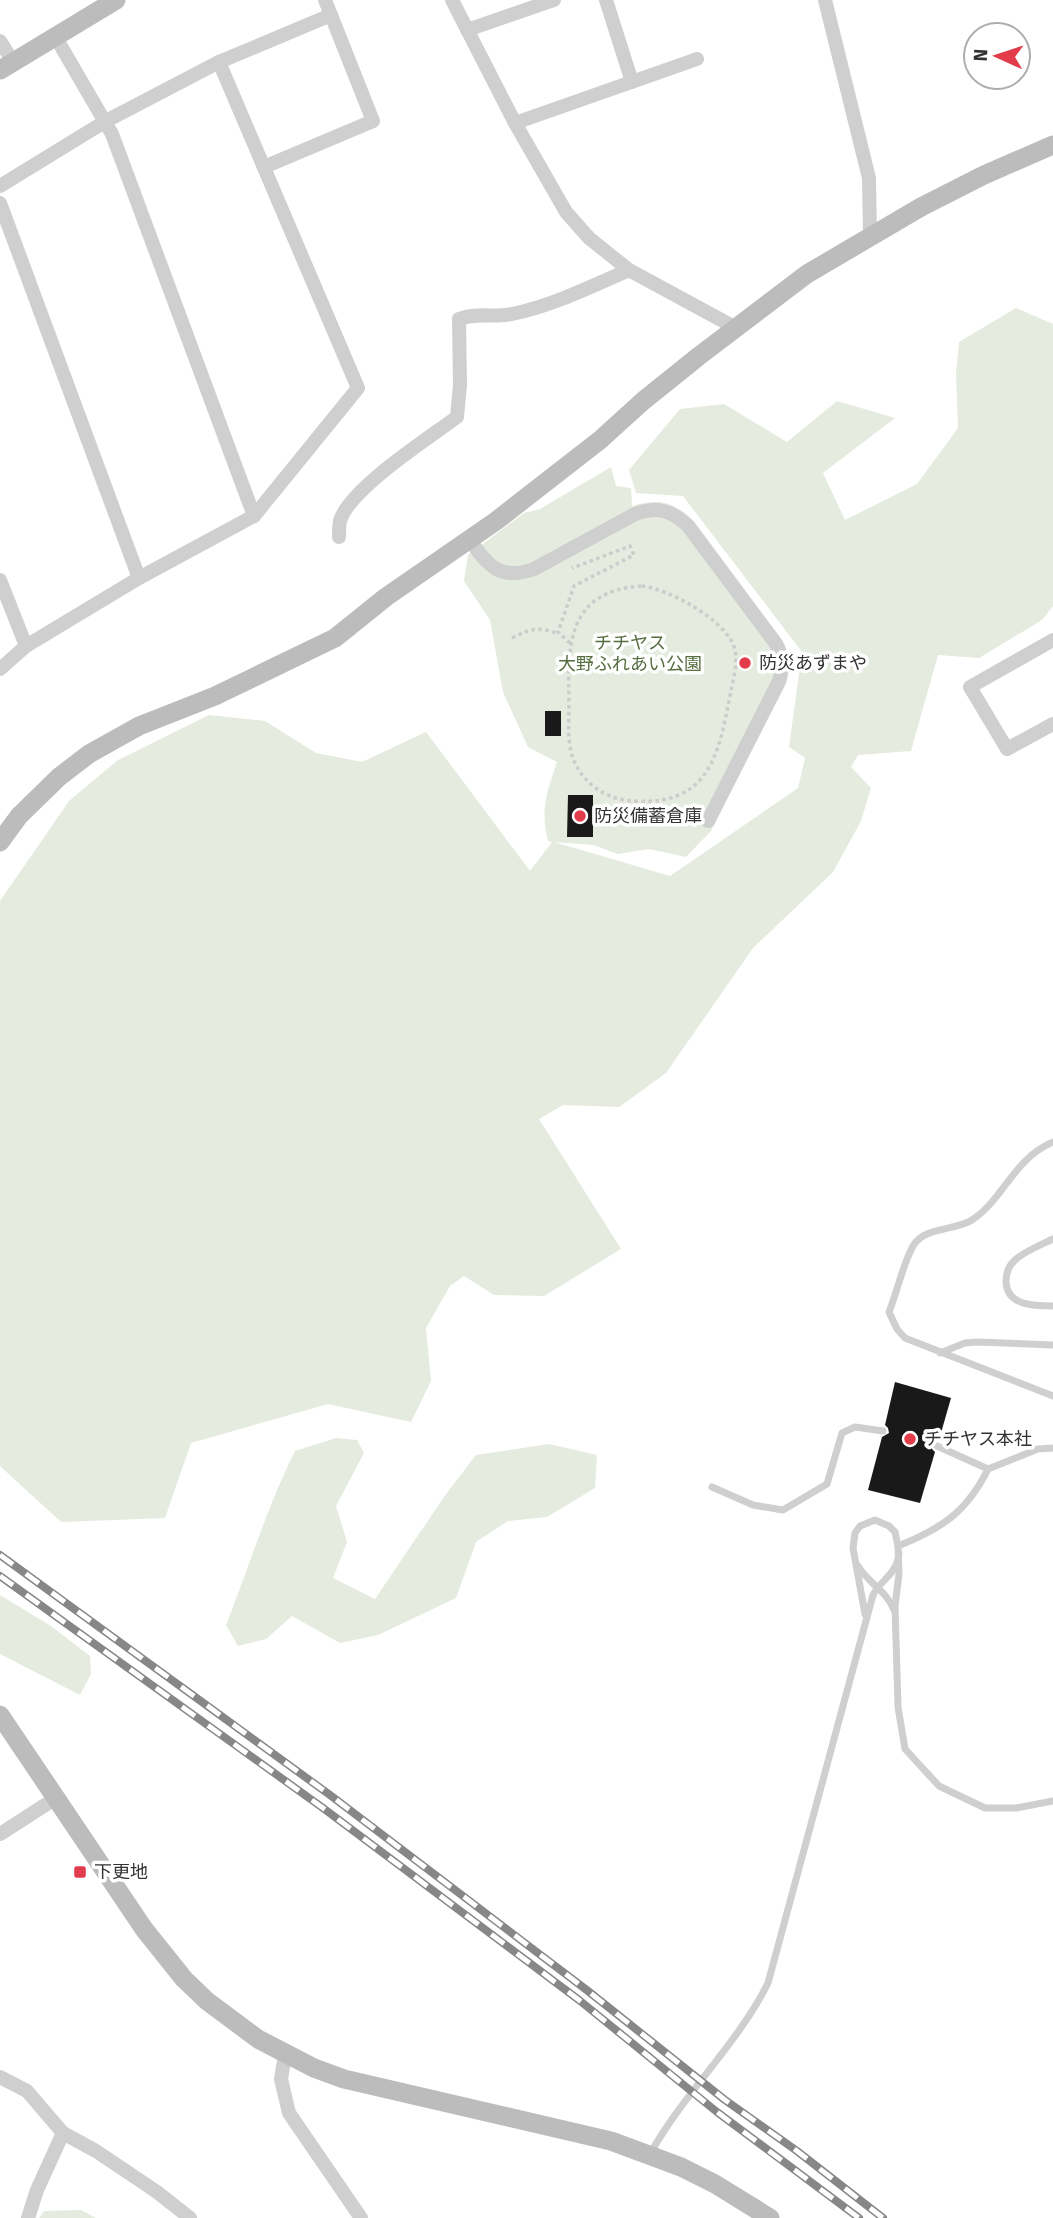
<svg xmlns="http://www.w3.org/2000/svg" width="1053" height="2218" viewBox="0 0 1053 2218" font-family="'Fira Sans','Noto Sans JP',sans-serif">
<rect width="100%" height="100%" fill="#fff"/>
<g fill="#e5ebde">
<path d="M1016 308 1053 324V606L1042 620 979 658 938 655 911 751 858 755 851 767 871 788 861 821 833 872 753 948 666 1073 619 1107 563 1105 539 1119 621 1249 544 1296 494 1295 464 1276 450 1286 426 1328 431 1381 411 1422 328 1404 191 1443 165 1518 61 1522 0 1466V901L69 801 118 760 209 715 265 721 316 753 362 762 426 732 530 871 552 842 548 841C540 809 547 792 557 762L528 747 503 692 490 620 464 581 468 555 524 513 540 509 611 467 616 486 631 488 632 506C659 498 673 501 694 521L783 641C791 657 791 667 786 684L711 831 686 857 649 849 618 854 593 845 554 842 670 876 798 788 805 758 789 747 802 652 683 496 636 493 629 470 680 409 724 404 787 442 837 401 895 418 823 473 845 520 917 484 958 428 956 373 959 342Z"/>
<path d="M336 1438 357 1440 364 1453 336 1506 347 1542 333 1578 375 1599 446 1494 476 1455 549 1444 597 1455 595 1488 547 1517 508 1521 476 1542 456 1598 378 1635 340 1643 292 1616 266 1639 238 1646 226 1625C249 1567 267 1507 295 1451Z"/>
<polygon points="0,1595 51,1626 90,1656 91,1674 80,1695 0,1654"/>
<polygon points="81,2210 96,2218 39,2218 44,2211"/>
</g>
<g fill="#191919">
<rect x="545" y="711" width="16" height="25"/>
<polygon points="568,795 593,795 593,837 567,837"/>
<polygon points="895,1382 951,1398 939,1440 934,1441 931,1444 932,1449 935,1452 920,1503 868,1490 882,1437 889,1433 888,1428 885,1425"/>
</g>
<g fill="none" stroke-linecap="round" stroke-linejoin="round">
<g stroke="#ccc" stroke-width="3.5" stroke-dasharray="3.5 3.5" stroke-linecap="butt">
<path d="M642 586C669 589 721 618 733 644 737 653 736 662 735 672 720 736 721 807 634 801 610 800 589 788 577 767 566 748 569 725 569 704 568 645 566 591 642 586Z"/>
<path d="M512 638C529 629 540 626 558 634"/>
<polyline points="570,643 558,632 574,586 634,555 630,546 572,568"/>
</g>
<g stroke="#cfcfcf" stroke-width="7">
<path d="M1053 1142C1013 1159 1004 1199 972 1220 955 1231 925 1226 913 1246 903 1264 897 1292 889 1312L897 1329 905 1338 1053 1396"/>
<path d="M1053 1239C1041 1245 1024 1251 1014 1261 1009 1266 1006 1273 1006 1281 1006 1306 1035 1306 1053 1306"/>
<polyline points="940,1353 965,1343 977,1342 1053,1345"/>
<polyline points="937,1446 988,1469"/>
<polyline points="712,1487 753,1505 783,1510 827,1484 842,1433 855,1427 883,1431"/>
<path d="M898 1546C941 1529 967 1512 988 1469L1038 1449 1053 1448"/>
<path d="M858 1566C868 1583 887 1591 894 1610"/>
<polyline points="865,1614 853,1548 855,1533 860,1526 875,1520 889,1526 895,1532 898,1546 899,1574 895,1606 898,1707 905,1749 939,1786 985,1808 1016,1808 1053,1801"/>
<path d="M650 2154C684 2093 737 2045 768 1983L873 1595C882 1578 895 1577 899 1554"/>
</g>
<g stroke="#cfcfcf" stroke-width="14">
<polyline points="452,0 515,123 566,212 589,238 629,270 736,328"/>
<polyline points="606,0 632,82"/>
<polyline points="825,0 869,178 870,236"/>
<polyline points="467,30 554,0"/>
<polyline points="55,36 112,134 254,516"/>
<polyline points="0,41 13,62"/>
<polyline points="515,123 697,59"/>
<polyline points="264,167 373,121 325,0"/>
<polyline points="0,186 106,121 219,62 331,15"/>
<polyline points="0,203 139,578"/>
<path d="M339 537C339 532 339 526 340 521 349 489 429 438 457 417L460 385 459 319C476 312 494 318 512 314 552 306 592 286 629 270"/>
<path d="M469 539C488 566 500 581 534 569L635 514C657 506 671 510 688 526L776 644C783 658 783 667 779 681L708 821"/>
<polyline points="0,580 26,646"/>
<polyline points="1053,640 970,687 1007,749 1053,724"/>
<polyline points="0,669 26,646 139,578 254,516 358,388 219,62"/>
<polyline points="0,1834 56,1798"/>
<polyline points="285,2055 281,2079 289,2113 361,2218"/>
<polyline points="0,2077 27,2091 63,2133 96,2151 157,2192 190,2218"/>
<polyline points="28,2218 37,2190 63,2133"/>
</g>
<g stroke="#bcbcbc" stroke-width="19">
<polyline points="0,70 116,0"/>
<polyline points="0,842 19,816 59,777 89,754 139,726 215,696 335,638 386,597 496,521 600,440 643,401 699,356 807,274 921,207 984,175 1053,145"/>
<polyline points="0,1715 144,1929 184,1979 207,2001 258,2039 314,2068 344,2079 611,2141 681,2167 715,2184 770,2218"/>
</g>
<defs>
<g id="rail">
<polyline points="0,1555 330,1795 588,1991 725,2100 797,2151 883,2218"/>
<polyline points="0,1576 323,1808 579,2000 717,2112 859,2218"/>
</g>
</defs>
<use href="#rail" stroke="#878787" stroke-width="8"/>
<use href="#rail" stroke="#fff" stroke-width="5" stroke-dasharray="16" stroke-linecap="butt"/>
</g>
<g fill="#e23b49" stroke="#fff" stroke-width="2.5">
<circle cx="745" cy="663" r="7"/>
<circle cx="580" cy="816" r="7"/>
<circle cx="910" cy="1439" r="7"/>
<rect x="73" y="1865" width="14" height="14" rx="3.5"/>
</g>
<g text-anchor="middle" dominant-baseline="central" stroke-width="7" stroke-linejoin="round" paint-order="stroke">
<g font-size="18" fill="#556d3f" stroke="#fff">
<text x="630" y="643">チチヤス<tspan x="630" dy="21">大野ふれあい公園</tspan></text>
</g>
<g font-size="18" fill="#323232" stroke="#fff" text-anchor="start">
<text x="759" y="663">防災あずまや</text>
<text x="594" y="816">防災備蓄倉庫</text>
<text x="924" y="1439">チチヤス本社</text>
<text x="94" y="1872">下更地</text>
</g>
</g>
<g transform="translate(997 56) rotate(273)"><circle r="33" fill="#ffffff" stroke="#adadad" stroke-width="2"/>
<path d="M0-5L12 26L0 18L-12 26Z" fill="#e23b49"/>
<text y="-10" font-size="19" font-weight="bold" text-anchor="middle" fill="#323232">N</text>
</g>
</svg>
